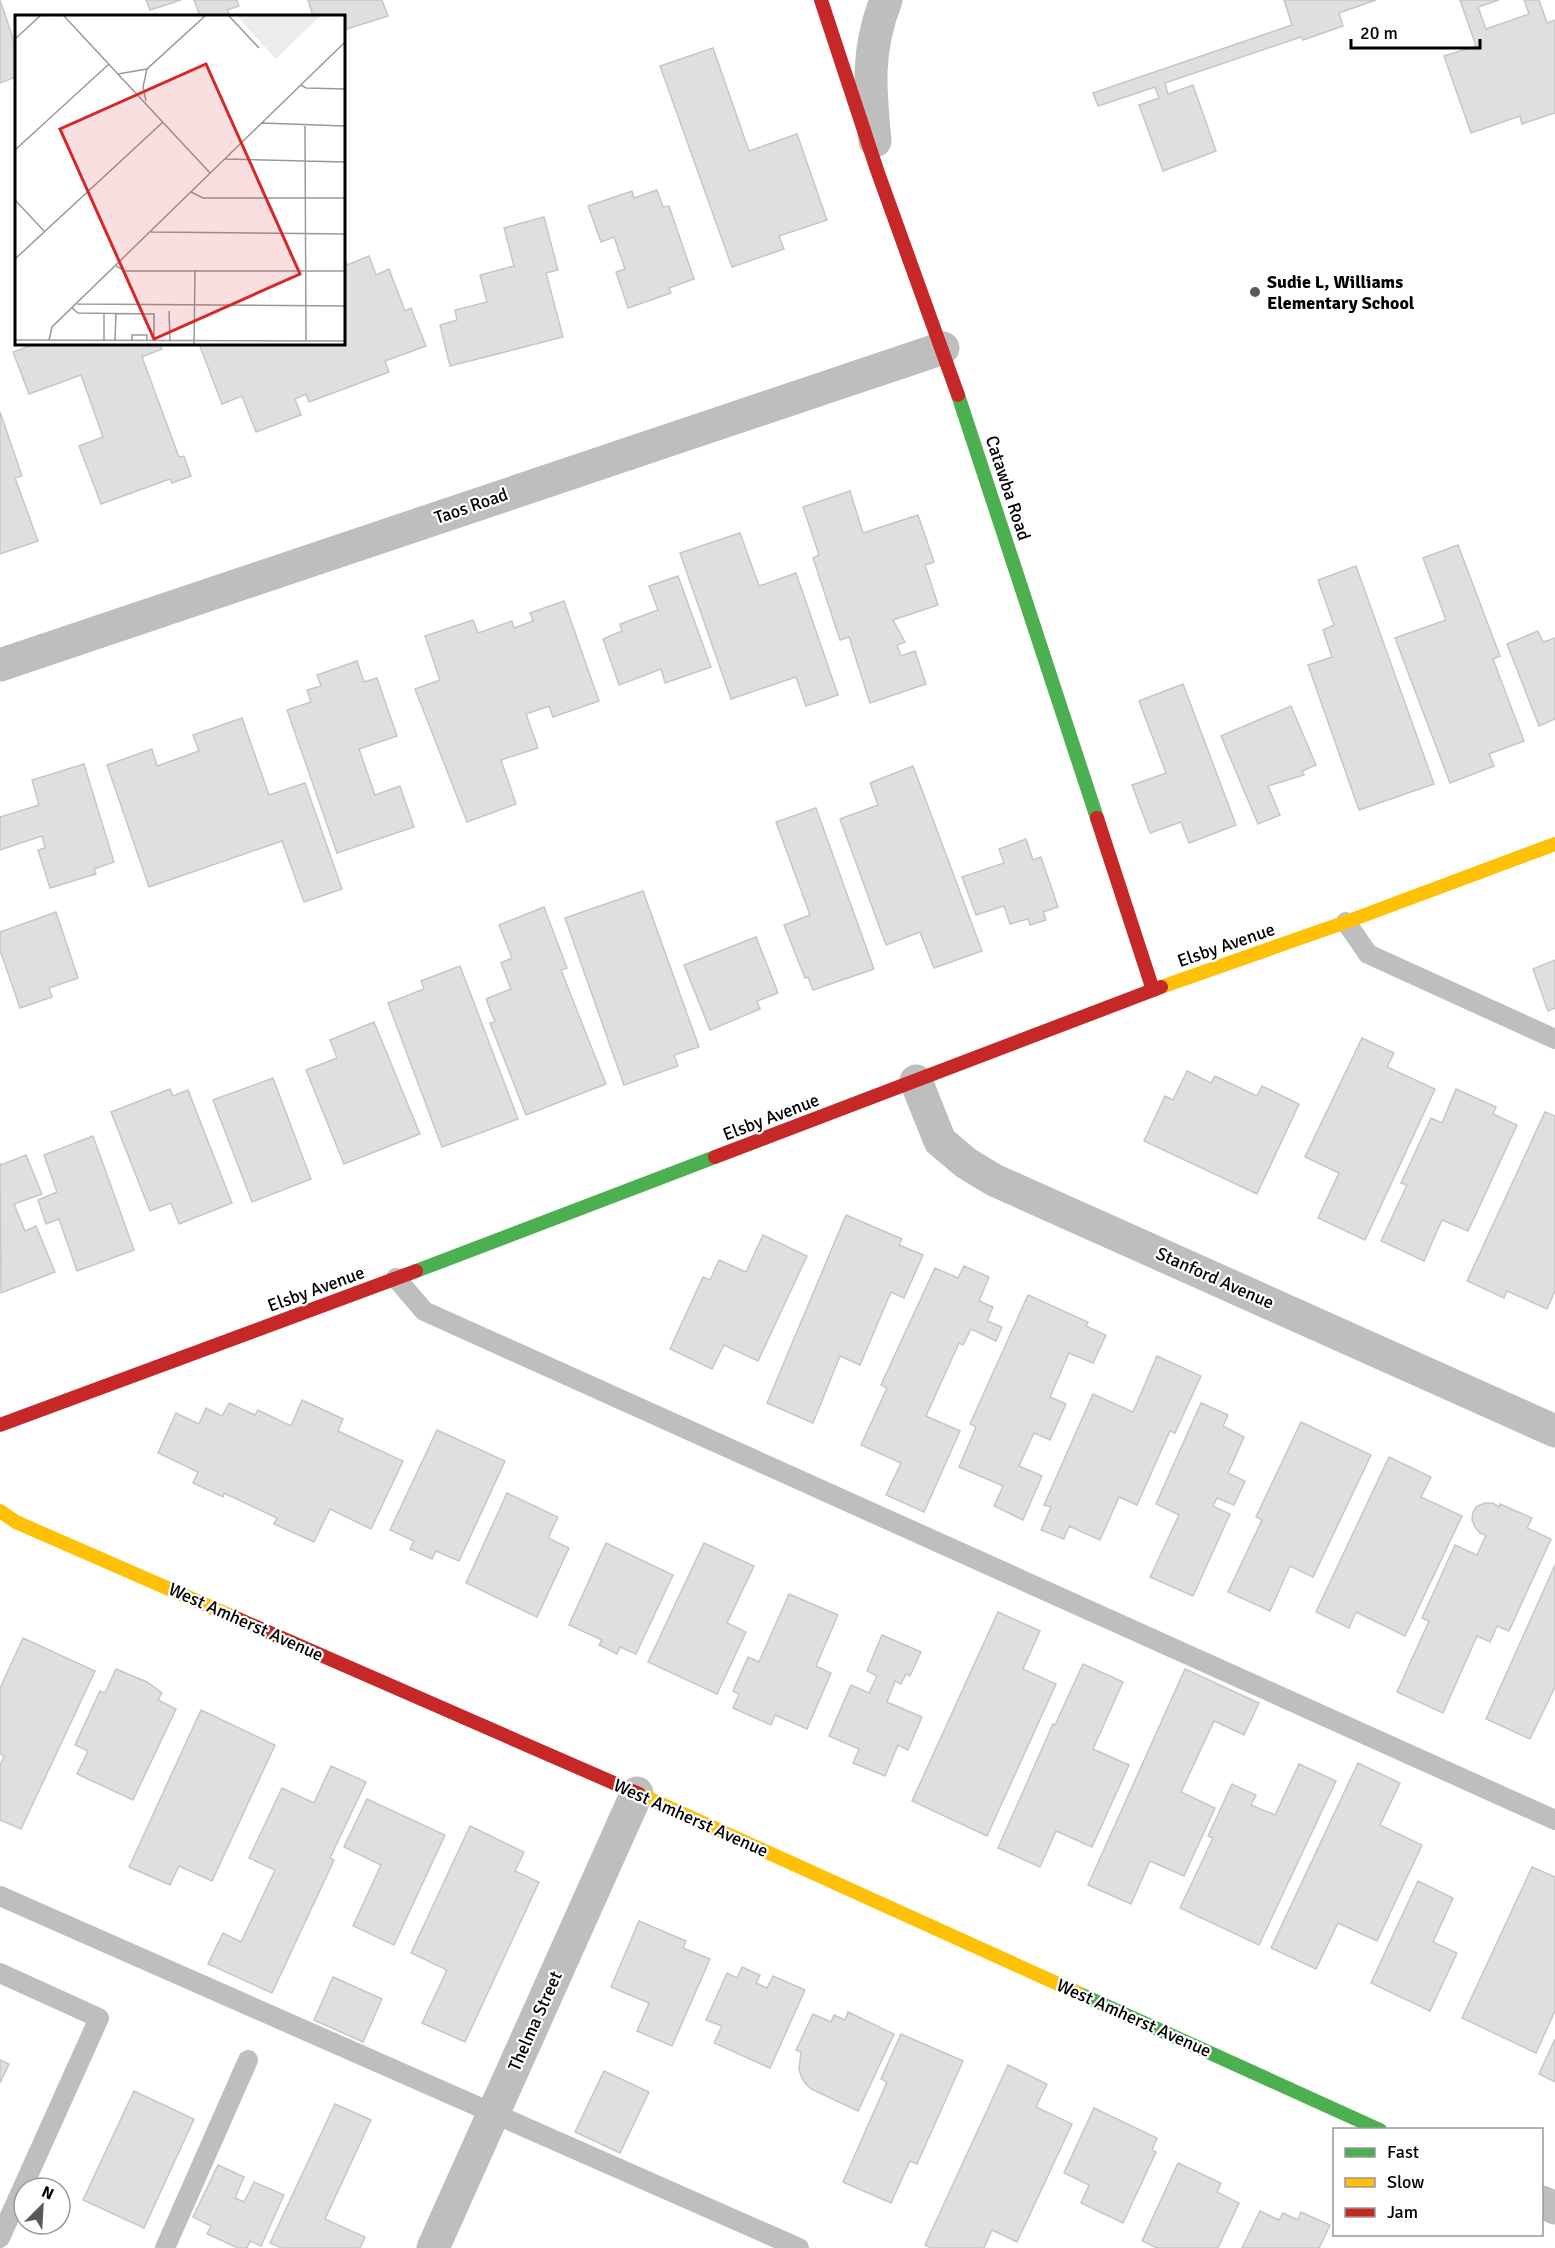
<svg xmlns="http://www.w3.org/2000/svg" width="1555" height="2248" viewBox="0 0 1555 2248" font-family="Signika,sans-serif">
<rect width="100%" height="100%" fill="#fff"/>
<g fill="#dfdfdf" stroke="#c7c7c7" stroke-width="1.5">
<polygon points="0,0 16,47 16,77 0,83"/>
<polygon points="146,0 181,0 150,10"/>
<polygon points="194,0 237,0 239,6 227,10 230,16 200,16"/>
<polygon points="308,0 382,0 388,16 344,30 344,16 313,16"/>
<polygon points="1284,0 1376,0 1339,13 1343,26 1303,40 1301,37 1165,83 1168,94 1193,85 1216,151 1163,171 1139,105 1159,98 1155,87 1098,106 1093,93 1292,25"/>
<polygon points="1460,0 1499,0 1478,7 1486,29 1529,14 1524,0 1539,0 1547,23 1555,20 1555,113 1522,124 1520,116 1471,133 1444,56 1476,46"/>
<polygon points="713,48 749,151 797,134 827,220 779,236 784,249 732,267 660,66"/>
<polygon points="657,190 663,207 669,206 694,279 669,288 671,293 628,308 616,272 625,269 614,237 601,242 588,206 632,191 634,198"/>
<polygon points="544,217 558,270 546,273 563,337 450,366 440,325 457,320 455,310 487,302 480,275 514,266 504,228"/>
<polygon points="344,256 347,265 369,256 376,275 389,269 405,311 411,308 426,346 385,361 389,372 309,402 306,394 295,399 301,415 256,432 242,396 222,404 199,344 344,344"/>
<polygon points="36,344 160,344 162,349 142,357 179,457 184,456 191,476 172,483 170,479 101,504 79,446 103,437 81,375 29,394 13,352"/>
<polygon points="0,412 22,476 15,478 38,541 0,554"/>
<polygon points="850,491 863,533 918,515 934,562 925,565 938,605 893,620 905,642 897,645 901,656 915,651 926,684 870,703 849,637 840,640 813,558 819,555 803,507"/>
<polygon points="740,533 759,586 796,573 838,695 806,706 796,677 731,699 680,553"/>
<polygon points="1458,545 1500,656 1493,659 1524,741 1489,754 1494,766 1450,783 1395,638 1446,620 1423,558"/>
<polygon points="1356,566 1434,784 1359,810 1308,665 1332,657 1323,630 1334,625 1318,580"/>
<polygon points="678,576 711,667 665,683 661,669 619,685 603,639 622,631 620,624 658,610 649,586"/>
<polygon points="564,601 599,701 553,717 549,706 526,714 538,748 501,760 516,804 467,822 415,689 440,680 425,636 473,620 478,633 512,621 514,628 533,621 530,613"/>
<polygon points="1538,631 1543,642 1555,638 1555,719 1539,726 1507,644"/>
<polygon points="357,661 364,682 377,678 397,736 359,749 375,795 400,786 414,827 337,853 287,710 311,702 307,690 321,686 317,675"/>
<polygon points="1183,684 1236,825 1189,843 1181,822 1150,833 1132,785 1166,773 1139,701"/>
<polygon points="1291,706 1316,765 1302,771 1304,775 1268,786 1280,815 1258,824 1221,736"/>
<polygon points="242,718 269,795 305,783 342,889 304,902 282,841 149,887 107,765 152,749 157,766 199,751 193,735"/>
<polygon points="84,764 114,862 94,869 96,874 50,888 38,850 45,848 42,836 0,850 0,817 39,805 32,780"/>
<polygon points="913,766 982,951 934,968 920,932 886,945 840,819 878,805 870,783"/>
<polygon points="816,808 874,969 813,990 808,977 805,978 784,925 810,915 776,822"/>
<polygon points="1026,839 1033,860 1041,857 1058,907 1043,912 1046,920 1030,925 1028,919 1010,924 1004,906 976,915 962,877 1004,863 999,849"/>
<polygon points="643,891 699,1047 674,1055 678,1066 624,1085 565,918"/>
<polygon points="544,907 567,968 561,970 606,1084 526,1115 490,1023 495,1022 486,999 511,989 501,963 512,958 499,925"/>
<polygon points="56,912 78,978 49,988 52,997 20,1008 0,950 0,932"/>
<polygon points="756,937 778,993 757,1001 760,1009 710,1030 684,965"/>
<polygon points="1555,960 1555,1008 1548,1011 1533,969"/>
<polygon points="460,966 518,1119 442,1147 388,1003 424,989 421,981"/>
<polygon points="374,1022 420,1134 344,1164 306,1070 337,1058 330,1040"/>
<polygon points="1362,1038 1394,1053 1387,1067 1435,1089 1365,1240 1318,1218 1339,1173 1305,1157"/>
<polygon points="1187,1071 1211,1083 1215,1076 1257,1096 1262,1086 1299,1104 1257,1194 1144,1141 1165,1096 1173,1100"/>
<polygon points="273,1078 311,1179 252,1202 213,1100"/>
<polygon points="170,1089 173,1096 188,1090 232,1203 179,1224 171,1203 150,1211 111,1112"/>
<polygon points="1456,1089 1496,1107 1493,1114 1517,1125 1468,1231 1442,1220 1424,1261 1381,1241 1407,1185 1401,1183 1431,1118 1442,1123"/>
<polygon points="1545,1112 1555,1116 1555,1291 1547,1309 1507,1291 1504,1298 1467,1281"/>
<polygon points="93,1136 134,1250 77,1271 59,1219 46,1224 38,1200 57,1192 44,1155"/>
<polygon points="26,1155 42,1194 14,1204 25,1231 36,1226 55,1272 1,1293 0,1163 1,1165"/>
<polygon points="846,1215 902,1239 899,1245 923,1255 904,1298 891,1292 860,1365 840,1356 813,1423 767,1403"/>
<polygon points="763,1235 807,1256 758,1361 724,1345 712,1369 670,1349 703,1277 710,1280 719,1260 746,1272"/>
<polygon points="964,1266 989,1277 979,1301 993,1307 987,1321 1002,1327 996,1341 971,1329 963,1345 959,1343 926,1416 960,1431 924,1512 886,1495 901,1463 861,1445 887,1388 881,1385 935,1268 958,1278"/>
<polygon points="1028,1295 1088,1322 1086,1326 1106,1335 1093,1363 1069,1353 1050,1397 1066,1404 1050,1440 1034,1433 1019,1466 1042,1476 1023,1520 994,1506 1003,1486 959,1467 976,1427 970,1424"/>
<polygon points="1157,1356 1201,1376 1175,1433 1170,1431 1137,1505 1119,1497 1100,1540 1069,1526 1064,1539 1041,1530 1051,1507 1044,1505 1093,1394 1133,1412"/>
<polygon points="302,1400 343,1419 338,1431 403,1461 371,1529 330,1509 314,1542 274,1524 277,1518 224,1493 223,1497 193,1483 198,1472 158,1453 176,1413 199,1424 206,1408 222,1416 229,1403 255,1415 258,1410 291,1426"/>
<polygon points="1201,1403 1228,1415 1223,1426 1244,1437 1228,1473 1245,1481 1234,1505 1217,1498 1213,1506 1230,1514 1193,1596 1150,1577 1179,1515 1156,1504"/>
<polygon points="1301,1422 1371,1455 1313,1577 1290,1566 1270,1611 1228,1592 1262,1520 1256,1517"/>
<polygon points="437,1430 505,1461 459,1561 436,1551 432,1559 410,1549 414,1541 390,1530"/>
<polygon points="1389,1457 1431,1477 1421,1497 1462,1516 1405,1636 1356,1612 1349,1628 1316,1612"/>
<polygon points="507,1493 558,1517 548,1538 569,1548 537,1617 466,1583"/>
<polygon points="1485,1503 1493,1503 1499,1507 1500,1504 1532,1518 1527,1528 1551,1539 1509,1631 1497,1626 1490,1642 1477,1636 1443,1713 1397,1692 1429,1621 1422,1618 1455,1545 1477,1555 1486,1535 1480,1533 1475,1527 1472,1520 1473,1512 1477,1506"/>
<polygon points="606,1543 673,1575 636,1654 620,1647 617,1654 599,1645 602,1640 569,1625"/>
<polygon points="704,1543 754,1566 727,1623 746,1632 717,1694 648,1662"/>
<polygon points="1555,1565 1555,1687 1530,1739 1486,1719"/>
<polygon points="789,1594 838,1615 816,1666 831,1673 807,1729 775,1715 771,1725 733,1708 739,1694 733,1691 748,1657 759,1662"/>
<polygon points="998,1612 1040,1631 1023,1669 1056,1684 987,1836 912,1801"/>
<polygon points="882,1635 921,1652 910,1676 906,1674 901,1684 895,1681 887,1702 922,1717 908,1750 898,1745 885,1776 853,1763 859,1749 829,1736 851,1685 869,1693 877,1676 867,1671"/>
<polygon points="23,1638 95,1671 21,1829 0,1820 0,1765 4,1756 0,1754 0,1688"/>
<polygon points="1083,1664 1123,1682 1093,1749 1129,1765 1092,1847 1056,1831 1040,1867 998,1848 1053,1724 1055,1725"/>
<polygon points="116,1669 147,1682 162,1693 158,1700 176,1709 133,1800 77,1774 88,1751 75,1745 100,1691 105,1693"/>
<polygon points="1185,1669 1259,1703 1244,1735 1214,1721 1181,1792 1215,1808 1184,1876 1150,1861 1131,1904 1088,1885"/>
<polygon points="201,1710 275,1745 212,1881 179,1866 170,1885 129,1867"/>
<polygon points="1358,1763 1400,1783 1380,1825 1422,1845 1377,1941 1338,1923 1316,1969 1271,1948"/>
<polygon points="1299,1764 1336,1781 1259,1945 1180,1908 1213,1838 1208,1836 1232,1784 1256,1795 1251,1805 1275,1815"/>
<polygon points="331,1766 366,1782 330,1858 334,1860 272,1993 208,1964 223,1933 241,1942 275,1870 249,1858 282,1788 314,1803"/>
<polygon points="367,1799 445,1835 394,1945 353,1926 381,1865 344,1847"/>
<polygon points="470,1826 524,1852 515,1871 539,1882 465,2042 422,2023 447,1970 411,1953"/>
<polygon points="1532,1867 1555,1877 1555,2011 1536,2053 1462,2018"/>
<polygon points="1418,1881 1453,1898 1433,1942 1457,1953 1430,2011 1371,1983"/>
<polygon points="639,1921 686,1941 683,1948 710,1959 672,2046 637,2031 649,2003 611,1987"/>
<polygon points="742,1967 760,1975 756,1983 767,1988 773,1976 805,1990 770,2068 714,2043 722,2026 706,2020 727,1973 737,1978"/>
<polygon points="333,1977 382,1999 363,2042 314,2020"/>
<polygon points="848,2012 894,2034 858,2111 811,2089 805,2083 801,2076 799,2069 801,2052 796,2050 813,2014 831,2022 834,2015 845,2020"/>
<polygon points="901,2034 963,2061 917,2164 910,2161 891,2203 843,2182 887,2082 881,2079"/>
<polygon points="1555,2039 1555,2082 1539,2074"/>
<polygon points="0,2060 9,2064 0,2083"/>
<polygon points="1008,2065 1047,2084 1036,2107 1072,2124 1017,2242 992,2230 984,2248 931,2248 925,2245"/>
<polygon points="604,2071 649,2092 620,2153 575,2132"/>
<polygon points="134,2091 194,2119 144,2228 83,2200"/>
<polygon points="335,2104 371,2120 325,2219 365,2237 360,2248 282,2248 270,2243"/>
<polygon points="1094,2108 1157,2138 1152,2150 1156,2152 1123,2223 1081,2203 1089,2185 1064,2173"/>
<polygon points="1178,2163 1221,2183 1217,2192 1239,2203 1218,2248 1157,2248 1142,2241"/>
<polygon points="218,2165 244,2177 235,2198 244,2202 254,2182 284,2195 261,2246 250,2241 247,2248 238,2248 207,2234 211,2226 193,2217"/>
<polygon points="1260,2211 1279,2220 1283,2213 1298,2220 1301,2212 1330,2225 1319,2248 1242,2248"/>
</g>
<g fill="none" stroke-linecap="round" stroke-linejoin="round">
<g stroke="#bebebe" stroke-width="20">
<polyline points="1346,922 1368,954 1555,1039"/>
<polyline points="396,1278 424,1311 1555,1820"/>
<polyline points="0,1896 799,2248"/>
<polyline points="0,1973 99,2018 0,2238"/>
<polyline points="165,2248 248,2060"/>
</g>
<g stroke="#bebebe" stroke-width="33">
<path d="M875 141C870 89 866 51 886 0"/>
<polyline points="0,665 943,348"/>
<polyline points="916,1081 940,1141 966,1163 994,1180 1555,1431"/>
<polyline points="1542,2202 1555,2208"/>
<polyline points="433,2248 637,1793"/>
</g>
<g stroke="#4caf50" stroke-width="14">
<polyline points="958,395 1097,818"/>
<polyline points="416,1271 715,1157"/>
<polyline points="1078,1993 1380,2130"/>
</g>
<g stroke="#ffc107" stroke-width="14">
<polyline points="1161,987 1346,922 1555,844"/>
<polyline points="0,1511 16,1522 238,1619"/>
<polyline points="639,1794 1078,1993"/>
</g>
<g stroke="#c62828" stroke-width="14">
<polyline points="821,0 877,170 958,395"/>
<polyline points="1097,818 1153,990"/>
<polyline points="715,1157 1161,987"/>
<polyline points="0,1425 416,1271"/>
<polyline points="238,1619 639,1794"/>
</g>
</g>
<circle fill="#595959" stroke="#fff" stroke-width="2" cx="1255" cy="292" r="6"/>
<g text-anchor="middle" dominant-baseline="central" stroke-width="4.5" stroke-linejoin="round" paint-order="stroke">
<g font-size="18" font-weight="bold" fill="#000" stroke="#fff" text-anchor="start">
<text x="1267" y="282">Sudie L, Williams<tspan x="1267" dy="21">Elementary School</tspan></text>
</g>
<g font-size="18" fill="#000" stroke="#fff">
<text transform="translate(1008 488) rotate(72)">Catawba Road</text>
<text transform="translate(471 506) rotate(-19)">Taos Road</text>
<text transform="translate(1226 945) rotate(-19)">Elsby Avenue</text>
<text transform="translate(771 1117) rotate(-21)">Elsby Avenue</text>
<text transform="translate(1215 1278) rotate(24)">Stanford Avenue</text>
<text transform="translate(316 1289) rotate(-20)">Elsby Avenue</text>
<text transform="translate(246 1622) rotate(24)">West Amherst Avenue</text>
<text transform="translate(691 1818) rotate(24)">West Amherst Avenue</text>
<text transform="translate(1134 2018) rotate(24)">West Amherst Avenue</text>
<text transform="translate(535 2021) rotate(-66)">Thelma Street</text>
</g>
</g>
<g transform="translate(15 15)">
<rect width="330" height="330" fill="#fff"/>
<path d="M222 1H305L261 44Z" fill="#ececec"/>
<path fill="none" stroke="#999" stroke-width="1.5" d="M49 1 195 158M214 1 244 33M0 24 25 1M103 59 132 54M286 70 291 73 330 74M131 86 128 72 132 54 190 1M246 108 330 111M290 111 291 326M0 135 94 49M210 144 330 147M176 177 188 183H330M0 185 29 216M136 217 330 219M0 244 148 107M101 251 110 256H330M62 289 330 291M57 293 63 298 139 299V326M154 296 155 326M0 325 330 326M34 325 37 312 330 27M89 326V298M100 326 101 298M117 326V320H132V326M179 329 180 255"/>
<path fill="#d62828" fill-opacity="0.15" stroke="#d62828" stroke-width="3" d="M191 49 285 259 139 324 45 114Z"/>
<rect width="330" height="330" fill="none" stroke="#000" stroke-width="3"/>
</g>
<rect x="1333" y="2128" width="210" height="108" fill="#ffffff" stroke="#999999" stroke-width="1.5"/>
<rect x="1345" y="2148" width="30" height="9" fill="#4caf50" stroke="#999999" stroke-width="1.5"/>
<text x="1387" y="2158" font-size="18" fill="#000000">Fast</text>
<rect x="1345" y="2178" width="30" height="9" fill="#ffc107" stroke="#999999" stroke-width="1.5"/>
<text x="1387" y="2188" font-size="18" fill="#000000">Slow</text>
<rect x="1345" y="2208" width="30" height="9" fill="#c62828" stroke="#999999" stroke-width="1.5"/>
<text x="1387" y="2218" font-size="18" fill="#000000">Jam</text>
<g transform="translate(42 2206) rotate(24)"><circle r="28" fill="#ffffff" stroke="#999999" stroke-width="1.5"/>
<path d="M0-4.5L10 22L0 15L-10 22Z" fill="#595959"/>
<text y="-9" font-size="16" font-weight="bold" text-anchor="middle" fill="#000000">N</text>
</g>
<path d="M1351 39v9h129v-9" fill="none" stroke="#000000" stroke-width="3"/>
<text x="1360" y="39" font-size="18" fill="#000000" stroke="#ffffff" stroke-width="4.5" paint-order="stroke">20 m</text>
</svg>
